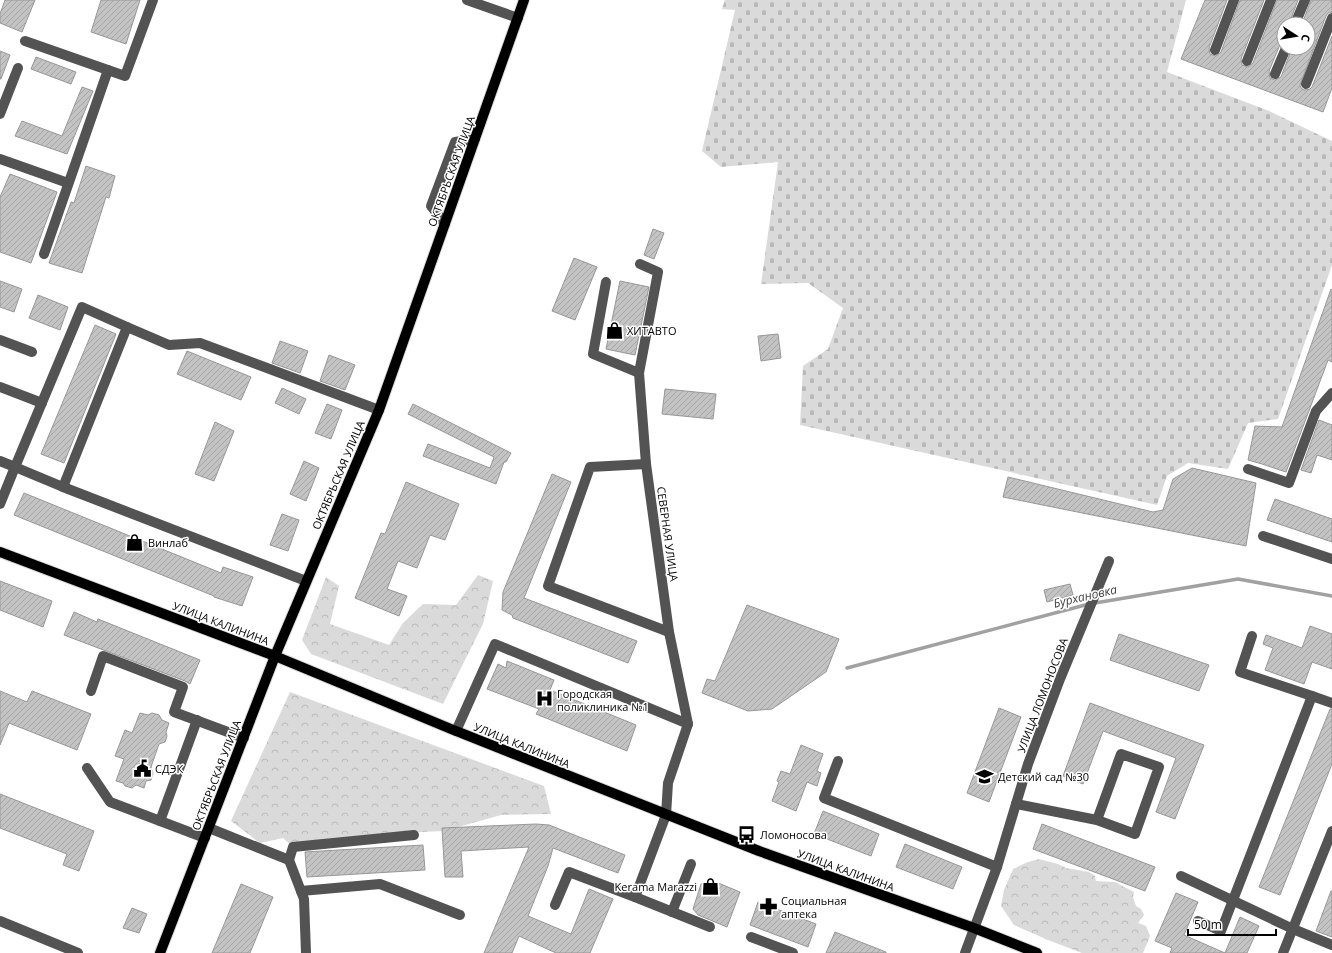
<svg xmlns="http://www.w3.org/2000/svg" width="1332" height="953" viewBox="0 0 1332 953" font-family="'Open Sans',sans-serif">
<defs>
<pattern id="forest-crowns" width="20" height="18" patternUnits="userSpaceOnUse"><rect width="20" height="18" fill="#dadada"/><path d="M2 6a3 3 0 1 1 6 0M12 15a3 3 0 1 1 6 0" fill="none" stroke="#b9b9b9"/></pattern>
<pattern id="cemetery-stones" width="16" height="16" patternUnits="userSpaceOnUse"><rect width="16" height="16" fill="#dadada"/><path d="M2 7V4a2 2 0 0 1 4 0v3zM10 15v-3a2 2 0 0 1 4 0v3z" fill="#b9b9b9"/></pattern>
<pattern id="building-hatch" width="6" height="6" patternUnits="userSpaceOnUse"><rect width="6" height="6" fill="#c3c3c3"/><path d="M-1 1l2-2M0 6l6-6M5 7l2-2" fill="none" stroke="#a6a6a6"/></pattern>
</defs>
<rect width="100%" height="100%" fill="#fff"/>
<g fill="url(#forest-crowns)">
<polygon points="478,575 493,581 483,624 443,704 311,654 302,640 326,577 339,586 330,624 389,645 403,623 423,604 456,605"/>
<polygon points="290,692 544,786 551,814 501,815 444,831 421,832 293,847 283,838 260,843 231,821"/>
<polygon points="1039,859 1058,864 1066,868 1089,872 1095,876 1096,881 1115,882 1134,892 1133,897 1136,906 1141,909 1144,915 1138,923 1146,926 1150,936 1143,953 1082,953 1048,940 1014,925 1001,906 1004,890 1013,869 1028,862"/>
</g>
<polygon fill="url(#cemetery-stones)" points="725,0 1186,0 1167,72 1269,111 1332,141 1332,265 1278,419 1248,423 1228,469 1188,463 1167,476 1157,505 800,425 803,366 828,349 843,308 808,283 761,284 778,162 721,167 702,151 735,10 722,9"/>
<g fill="none" stroke-linecap="round" stroke-linejoin="round">
<g stroke="#a1a1a1" stroke-width="3.5">
<polyline points="1095,603 1238,579 1332,596"/>
<polyline points="847,668 1089,604"/>
</g>
</g>
<g fill="url(#building-hatch)" stroke="#979797">
<polygon points="5,0 35,0 22,32 0,23 0,14"/>
<polygon points="101,0 140,0 126,44 91,32"/>
<polygon points="1205,0 1227,0 1209,48 1210,54 1216,56 1221,52 1240,0 1264,0 1241,59 1242,65 1248,67 1253,63 1277,0 1298,0 1289,24 1284,24 1284,35 1269,71 1270,78 1275,80 1281,77 1292,48 1308,48 1308,24 1302,24 1311,0 1332,0 1332,12 1328,13 1326,16 1300,85 1301,88 1304,90 1310,89 1312,87 1332,36 1332,88 1323,112 1181,59"/>
<polygon points="0,51 10,55 1,79 0,79"/>
<polygon points="36,57 76,72 71,84 31,69"/>
<polygon points="82,87 93,91 67,154 15,136 22,121 62,136"/>
<polygon points="86,166 115,176 109,198 106,197 82,273 49,263 71,202 74,203"/>
<polygon points="10,174 57,192 31,263 0,252 0,197"/>
<polygon points="653,229 664,233 654,259 644,255"/>
<polygon points="574,258 597,267 575,320 552,311"/>
<polygon points="0,281 22,289 14,312 0,307"/>
<polygon points="620,281 649,287 635,355 606,349"/>
<polygon points="1331,289 1332,290 1332,362 1328,360 1286,472 1262,464 1248,460 1255,426 1282,427"/>
<polygon points="38,295 68,307 60,330 29,318"/>
<polygon points="95,325 116,334 64,463 41,454"/>
<polygon points="778,334 781,358 761,361 758,336"/>
<polygon points="280,341 308,351 300,373 272,363"/>
<polygon points="187,351 251,377 241,400 177,374"/>
<polygon points="329,355 355,365 345,390 320,381"/>
<polygon points="282,388 306,399 299,414 275,403"/>
<polygon points="665,389 716,394 713,419 662,414"/>
<polygon points="327,404 342,410 331,439 315,433"/>
<polygon points="413,404 511,453 506,462 504,462 496,484 423,456 428,444 490,468 494,457 408,414"/>
<polygon points="1319,420 1332,425 1332,460 1317,455 1311,473 1301,470"/>
<polygon points="215,422 234,431 214,481 195,474"/>
<polygon points="304,461 319,468 306,501 290,494"/>
<polygon points="1192,468 1256,483 1246,546 1003,497 1008,477 1153,512 1163,510 1173,479"/>
<polygon points="552,474 571,482 524,598 637,641 628,663 513,618 512,615 502,610 503,592"/>
<polygon points="406,482 459,504 445,540 430,535 417,568 398,561 387,589 407,596 399,616 355,598 381,533 385,534"/>
<polygon points="24,493 221,573 223,567 253,577 242,606 214,597 214,596 14,515"/>
<polygon points="1275,499 1332,519 1332,542 1267,520"/>
<polygon points="282,514 299,520 288,551 270,545"/>
<polygon points="0,581 52,601 43,627 0,610"/>
<polygon points="1070,584 1073,595 1047,602 1044,590"/>
<polygon points="747,605 839,639 826,672 772,709 748,711 702,693 707,679 715,681"/>
<polygon points="74,612 97,622 98,619 200,660 190,684 185,681 64,635"/>
<polygon points="1310,626 1332,634 1332,669 1312,662 1304,684 1265,670 1273,648 1263,644 1266,635 1302,648"/>
<polygon points="1119,634 1209,665 1199,691 1110,660"/>
<polygon points="507,661 554,680 550,690 636,725 627,751 536,714 539,709 487,689 498,664 506,668"/>
<polygon points="0,691 27,702 32,691 91,714 77,750 9,723 0,745"/>
<polygon points="1090,703 1204,745 1175,819 1156,812 1176,758 1103,731 1083,784 1063,776"/>
<polygon points="999,708 1021,717 989,802 967,793"/>
<polygon points="1330,709 1332,709 1332,764 1280,895 1259,887"/>
<polygon points="140,713 148,715 152,713 159,715 162,720 169,723 166,732 167,736 165,742 159,744 151,767 153,773 151,780 146,781 144,788 136,785 132,788 125,786 123,783 116,781 124,759 115,756 125,730 132,733"/>
<polygon points="801,745 823,754 817,771 821,773 817,786 807,782 796,811 772,801 779,782 777,781 781,771 790,774"/>
<polygon points="0,794 94,831 79,871 63,865 67,854 0,828"/>
<polygon points="823,811 879,834 871,856 814,834"/>
<polygon points="536,824 549,825 625,855 618,873 553,848 548,866 528,916 571,934 589,889 613,899 590,953 556,953 519,936 512,953 484,953 529,847 461,851 463,877 445,877 442,828"/>
<polygon points="1042,824 1155,867 1145,891 1033,849"/>
<polygon points="905,844 962,867 953,889 896,867"/>
<polygon points="423,845 425,870 307,877 305,852"/>
<polygon points="711,880 740,892 727,927 698,915 693,909 701,884"/>
<polygon points="241,884 273,897 250,953 212,953"/>
<polygon points="1331,891 1332,891 1332,937 1316,931"/>
<polygon points="1176,893 1198,902 1184,935 1225,953 1240,917 1259,926 1247,953 1170,953 1172,948 1155,941"/>
<polygon points="758,902 816,924 808,947 750,925"/>
<polygon points="132,908 147,914 139,933 123,928"/>
<polygon points="835,932 886,952 886,953 826,953"/>
</g>
<g fill="none" stroke-linecap="round" stroke-linejoin="round">
<defs>
<g id="major">
<polyline points="0,552 275,656 451,729 759,851 974,928 1037,953"/>
<polyline points="160,953 275,656 379,410 524,0"/>
</g>
</defs>
<use href="#major" stroke="#dbdbdb" stroke-width="12"/>
<g stroke="#535353" stroke-width="10">
<polyline points="467,0 518,18"/>
<polyline points="1295,24 1305,0"/>
<polyline points="25,41 125,76 153,0"/>
<polyline points="1215,50 1234,0"/>
<polyline points="1247,61 1271,0"/>
<polyline points="1275,74 1286,48"/>
<polyline points="1306,84 1332,18"/>
<polyline points="0,114 18,68"/>
<polyline points="0,159 68,183"/>
<polyline points="445,224 431,206 455,142 475,139"/>
<polyline points="44,254 108,70"/>
<polyline points="606,282 593,354 639,373"/>
<polyline points="127,327 169,345 200,343 379,410"/>
<polyline points="0,340 32,352"/>
<polyline points="0,387 42,403"/>
<polyline points="0,461 15,467 82,307 127,327 63,487"/>
<polyline points="646,464 590,467 548,586 669,632"/>
<polyline points="1248,469 1289,483 1316,411 1332,393"/>
<polyline points="0,504 15,467 63,487 306,581"/>
<polyline points="1263,536 1332,559"/>
<polyline points="1252,636 1240,672 1312,696"/>
<polyline points="91,691 103,656 183,687 174,712 244,738"/>
<polyline points="456,731 495,644 688,724"/>
<polyline points="838,761 824,798 997,867"/>
<polyline points="87,768 110,802 205,838"/>
<polyline points="1016,804 1097,820 1135,834 1159,767 1121,754 1097,820"/>
<polyline points="160,821 197,720"/>
<polyline points="209,828 289,860 293,847 414,835"/>
<polyline points="289,860 304,899 306,953"/>
<polyline points="1181,876 1293,929 1332,945"/>
<polyline points="301,891 380,884 460,915"/>
<polyline points="635,897 710,927"/>
<polyline points="555,905 569,872 635,897 666,815 668,783 688,724 669,632 646,464 639,373 658,272 640,264"/>
<polyline points="672,912 691,864"/>
<polyline points="0,921 78,953"/>
<polyline points="1198,921 1221,931 1312,696 1332,703"/>
<polyline points="751,937 793,953"/>
<polyline points="965,953 997,867 1028,764 1060,679 1109,561"/>
<polyline points="1283,953 1332,831"/>
</g>
<use href="#major" stroke="#000" stroke-width="10"/>
</g>
<defs>
<symbol id="shop-bare" viewBox="-9 -9 18 18"><path d="M-5-2.5h2.3a2.7 3.5 0 0 1 5.4 0H5L5.5 6h-11ZM-1.5-2.5h3a1.5 2.3 0 0 0-3 0Z" fill="#000" stroke="#fff" stroke-width="2.5" paint-order="stroke"/></symbol>
<symbol id="hospital-bare" viewBox="-9 -9 18 18"><path d="M-5-5h3v3.5h4V-5h3V5h-3V1.5h-4V5h-3Z" fill="#000" stroke="#fff" stroke-width="2.5" paint-order="stroke"/></symbol>
<symbol id="civic-bare" viewBox="-9 -9 18 18"><path d="M-.6-6.5H3V-4.5H.6V-3L4-1V1h2V6H-6V1h2V-1L-.6-3ZM-1.2 2.5V6h2.4V2.5Z" fill="#000" stroke="#fff" stroke-width="2.5" paint-order="stroke"/></symbol>
<symbol id="school-bare" viewBox="-9 -9 18 18"><path d="M0-5L7-2L0 1L-7-2ZM-4 1L0 2.5L4 1V4Q0 6-4 4Z" fill="#000" stroke="#fff" stroke-width="2.5" paint-order="stroke"/></symbol>
<symbol id="bus-bare" viewBox="-9 -9 18 18"><path d="M-5-6H5V4H4V6H2V4H-2V6H-4V4H-5ZM-3.5-4V0h7V-4ZM-3.5 1.2v1.5H-2V1.2ZM2 1.2v1.5H3.5V1.2Z" fill="#000" stroke="#fff" stroke-width="2.5" paint-order="stroke"/></symbol>
<symbol id="pharmacy-bare" viewBox="-9 -9 18 18"><path d="M-2-6h4v4h4v4h-4v4h-4v-4h-4v-4h4Z" fill="#000" stroke="#fff" stroke-width="2.5" paint-order="stroke"/></symbol>
</defs>
<g fill-rule="evenodd">
<use href="#shop-bare" x="602" y="318" width="25" height="25"/>
<use href="#shop-bare" x="122" y="530" width="25" height="25"/>
<use href="#hospital-bare" x="532" y="686" width="25" height="25"/>
<use href="#civic-bare" x="130" y="756" width="25" height="25"/>
<use href="#school-bare" x="972" y="764" width="25" height="25"/>
<use href="#bus-bare" x="734" y="822" width="25" height="25"/>
<use href="#shop-bare" x="698" y="874" width="25" height="25"/>
<use href="#pharmacy-bare" x="756" y="894" width="25" height="25"/>
</g>
<g text-anchor="middle" dominant-baseline="central" stroke-width="3" stroke-linejoin="round" paint-order="stroke">
<g font-size="11" fill="#000" stroke="#fff">
<text transform="translate(451 171) rotate(-70)">ОКТЯБРЬСКАЯ УЛИЦА</text>
<text transform="translate(338 475) rotate(-67)">ОКТЯБРЬСКАЯ УЛИЦА</text>
<text transform="translate(668 534) rotate(82)">СЕВЕРНАЯ УЛИЦА</text>
<text transform="translate(221 623) rotate(21)">УЛИЦА КАЛИНИНА</text>
<text transform="translate(1042 695) rotate(-69)">УЛИЦА ЛОМОНОСОВА</text>
<text transform="translate(522 745) rotate(22)">УЛИЦА КАЛИНИНА</text>
<text transform="translate(216 775) rotate(-69)">ОКТЯБРЬСКАЯ УЛИЦА</text>
<text transform="translate(846 870) rotate(20)">УЛИЦА КАЛИНИНА</text>
</g>
<g font-size="11" fill="#000" stroke="#fff" text-anchor="start">
<text x="627" y="330">ХИТАВТО</text>
<text x="148" y="542">Винлаб</text>
<text x="557" y="693">Городская<tspan x="557" dy="13">поликлиника №1</tspan></text>
<text x="155" y="768">СДЭК</text>
<text x="998" y="776">Детский сад №30</text>
<text x="760" y="834">Ломоносова</text>
<text x="697" y="886" text-anchor="end">Kerama Marazzi</text>
<text x="781" y="900">Социальная<tspan x="781" dy="13">аптека</tspan></text>
</g>
<g font-size="12" font-style="italic" fill="#424242" stroke="#fff">
<text transform="translate(1085 596) rotate(-13)">Бурхановка</text>
</g>
</g>
<g transform="translate(1296 36) rotate(102)"><circle r="19" fill="#ffffff" stroke="#999999"/>
<path d="M0-3L7 15L0 10L-7 15Z" fill="#000000"/>
<text y="-6" font-size="11" font-weight="bold" text-anchor="middle" fill="#000000">С</text>
</g>
<path d="M1188 929v6h88v-6" fill="none" stroke="#000000" stroke-width="2"/>
<text x="1194" y="929" font-size="12" fill="#000000" stroke="#ffffff" stroke-width="3" paint-order="stroke">50 m</text>
</svg>
